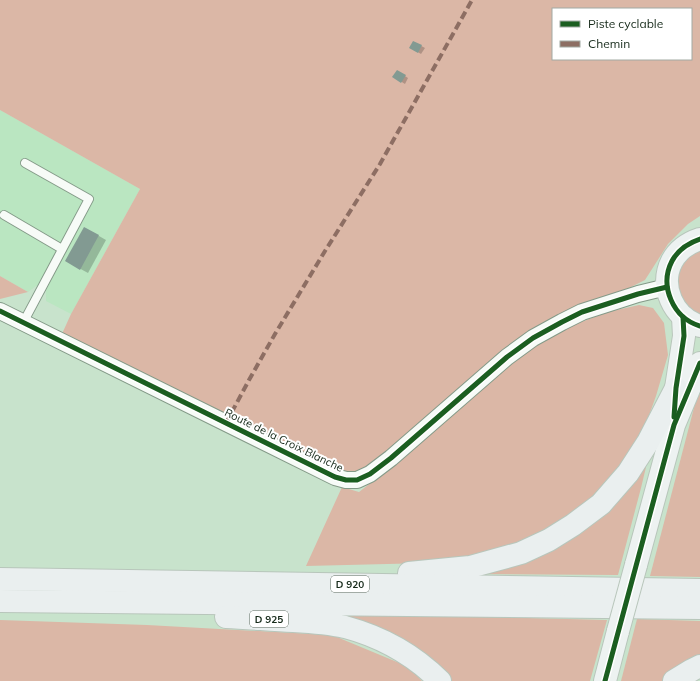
<svg xmlns="http://www.w3.org/2000/svg" width="700" height="681" viewBox="0 0 700 681" font-family="Mulish,sans-serif">
<rect width="100%" height="100%" fill="#c8e3cc"/>
<polygon fill="#bae6c1" points="0,110 140,189 71,314 46,301 46,291 36,286 28,292 0,276"/>
<g fill="#dbb7a6" fill-rule="evenodd">
<path d="M0 0H700V216L688 224 668 244 645 280 629 288 579 307 359 474 342 473 61 336 71 314 140 189 0 110ZM553 9H691V59H553Z"/>
<path d="M700 250V314C679 306 672 283 682 264 686 257 694 254 700 250Z"/>
<polygon points="0,276 28,292 0,299"/>
<polygon points="639,305 653,308 664,323 668,355 656,396 643,432 618,474 591,501 552,531 502,551 428,563 306,566 342,487 359,492 368,485 469,398 524,351 573,325 608,312"/>
<polygon points="700,393 700,577 650,576 695,404"/>
<polygon points="641,465 646,467 641,488 618,575 460,574 521,559"/>
<polygon points="415,615 607,620 590,681 447,681 329,616"/>
<polygon points="637,619 700,621 700,659 664,681 621,681"/>
<polygon points="0,620 147,625 332,635 409,667 422,681 0,681"/>
</g>
<g fill="#0003">
<polygon points="414,42 425,48 421,54 411,48"/>
<polygon points="397,71 408,78 405,84 394,77"/>
<polygon points="85,228 106,240 88,273 66,261"/>
</g>
<g fill="#829a92">
<polygon points="413,41 422,45 418,53 409,48"/>
<polygon points="397,70 406,75 401,83 392,77"/>
<polygon points="84,227 99,235 80,270 65,261"/>
</g>
<g fill="none" stroke-linecap="round" stroke-linejoin="round">
<defs>
<g id="service">
<polyline points="4,215 62,249"/>
<polyline points="23,323 89,199 25,163"/>
</g>
<polyline id="minor" points="0,311 335,477 346,480 357,480 370,474 391,458 507,357 533,338 562,322 582,312 638,294 667,287"/>
<g id="primary">
<path d="M700 239C688 243 678 250 672 261 659 286 673 318 700 326"/>
<polyline points="675,404 676,388 684,336 683,317"/>
<polyline points="636,565 674,425 700,363"/>
<polyline points="605,681 618,631"/>
</g>
<g id="trunk">
<polyline points="409,573 470,567 521,553 549,540 573,525 601,504 628,473 648,442 676,388"/>
<polyline points="0,579 700,590"/>
<polyline points="0,601 700,608"/>
<path d="M226 617C249 618 271 620 293 621 311 622 328 623 345 627 382 637 413 654 440 681"/>
<polyline points="674,681 692,670 700,666"/>
</g>
</defs>
<use href="#service" stroke="#849a88" stroke-width="10"/>
<use href="#minor" stroke="#849a88" stroke-width="18"/>
<use href="#primary" stroke="#b8c6bb" stroke-width="24"/>
<use href="#trunk" stroke="#b8c6bb" stroke-width="24"/>
<use href="#service" stroke="#f7fbf7" stroke-width="8"/>
<use href="#minor" stroke="#f7fbf7" stroke-width="16"/>
<use href="#primary" stroke="#edf2f1" stroke-width="22"/>
<use href="#trunk" stroke="#eaefef" stroke-width="22"/>
<defs>
<polyline id="primary-bridge" points="618,631 636,565"/>
</defs>
<use href="#primary-bridge" stroke="#b8c6bb" stroke-width="24" stroke-linecap="butt"/>
<use href="#primary-bridge" stroke="#edf2f1" stroke-width="22"/>
<polyline stroke="#8d6e63" stroke-width="4" stroke-dasharray="8 4" stroke-linecap="butt" points="226,423 249,380 275,334 325,251 380,164 472,0"/>
<defs>
<g id="cycleway">
<path d="M700 239C688 243 678 250 672 261 659 286 673 318 700 326"/>
<polyline points="0,311 335,477 346,480 357,480 370,474 391,458 507,357 533,338 562,322 582,312 638,294 667,287"/>
<polyline points="674,417 676,388 684,336 683,317"/>
<polyline points="605,681 674,425 700,363"/>
</g>
</defs>
<use href="#cycleway" stroke="#fff" stroke-width="8"/>
<use href="#cycleway" stroke="#1b5e20" stroke-width="5"/>
</g>
<g text-anchor="middle" dominant-baseline="central" stroke-width="4" stroke-linejoin="round" paint-order="stroke">
<g fill="#fff" stroke="#5c6a5f" stroke-width="1">
<rect x="331" y="576" width="38" height="16" rx="3"/>
<rect x="250" y="611" width="38" height="16" rx="3"/>
</g>
<g font-size="10" font-weight="bold" fill="#162a1a">
<text x="350" y="584">D 920</text>
<text x="269" y="619">D 925</text>
</g>
<g font-size="11" fill="#162a1a" stroke="#fff">
<text transform="translate(284 440) rotate(26)">Route de la Croix Blanche</text>
</g>
</g>
<rect x="552" y="8" width="140" height="52" fill="#ffffff" stroke="#a2aaa3"/>
<rect x="560" y="21" width="20" height="6" fill="#1b5e20" stroke="#a2aaa3"/>
<text x="588" y="28" font-size="12" fill="#162a1a">Piste cyclable</text>
<rect x="560" y="41" width="20" height="6" fill="#8d6e63" stroke="#a2aaa3"/>
<text x="588" y="48" font-size="12" fill="#162a1a">Chemin</text>
</svg>
